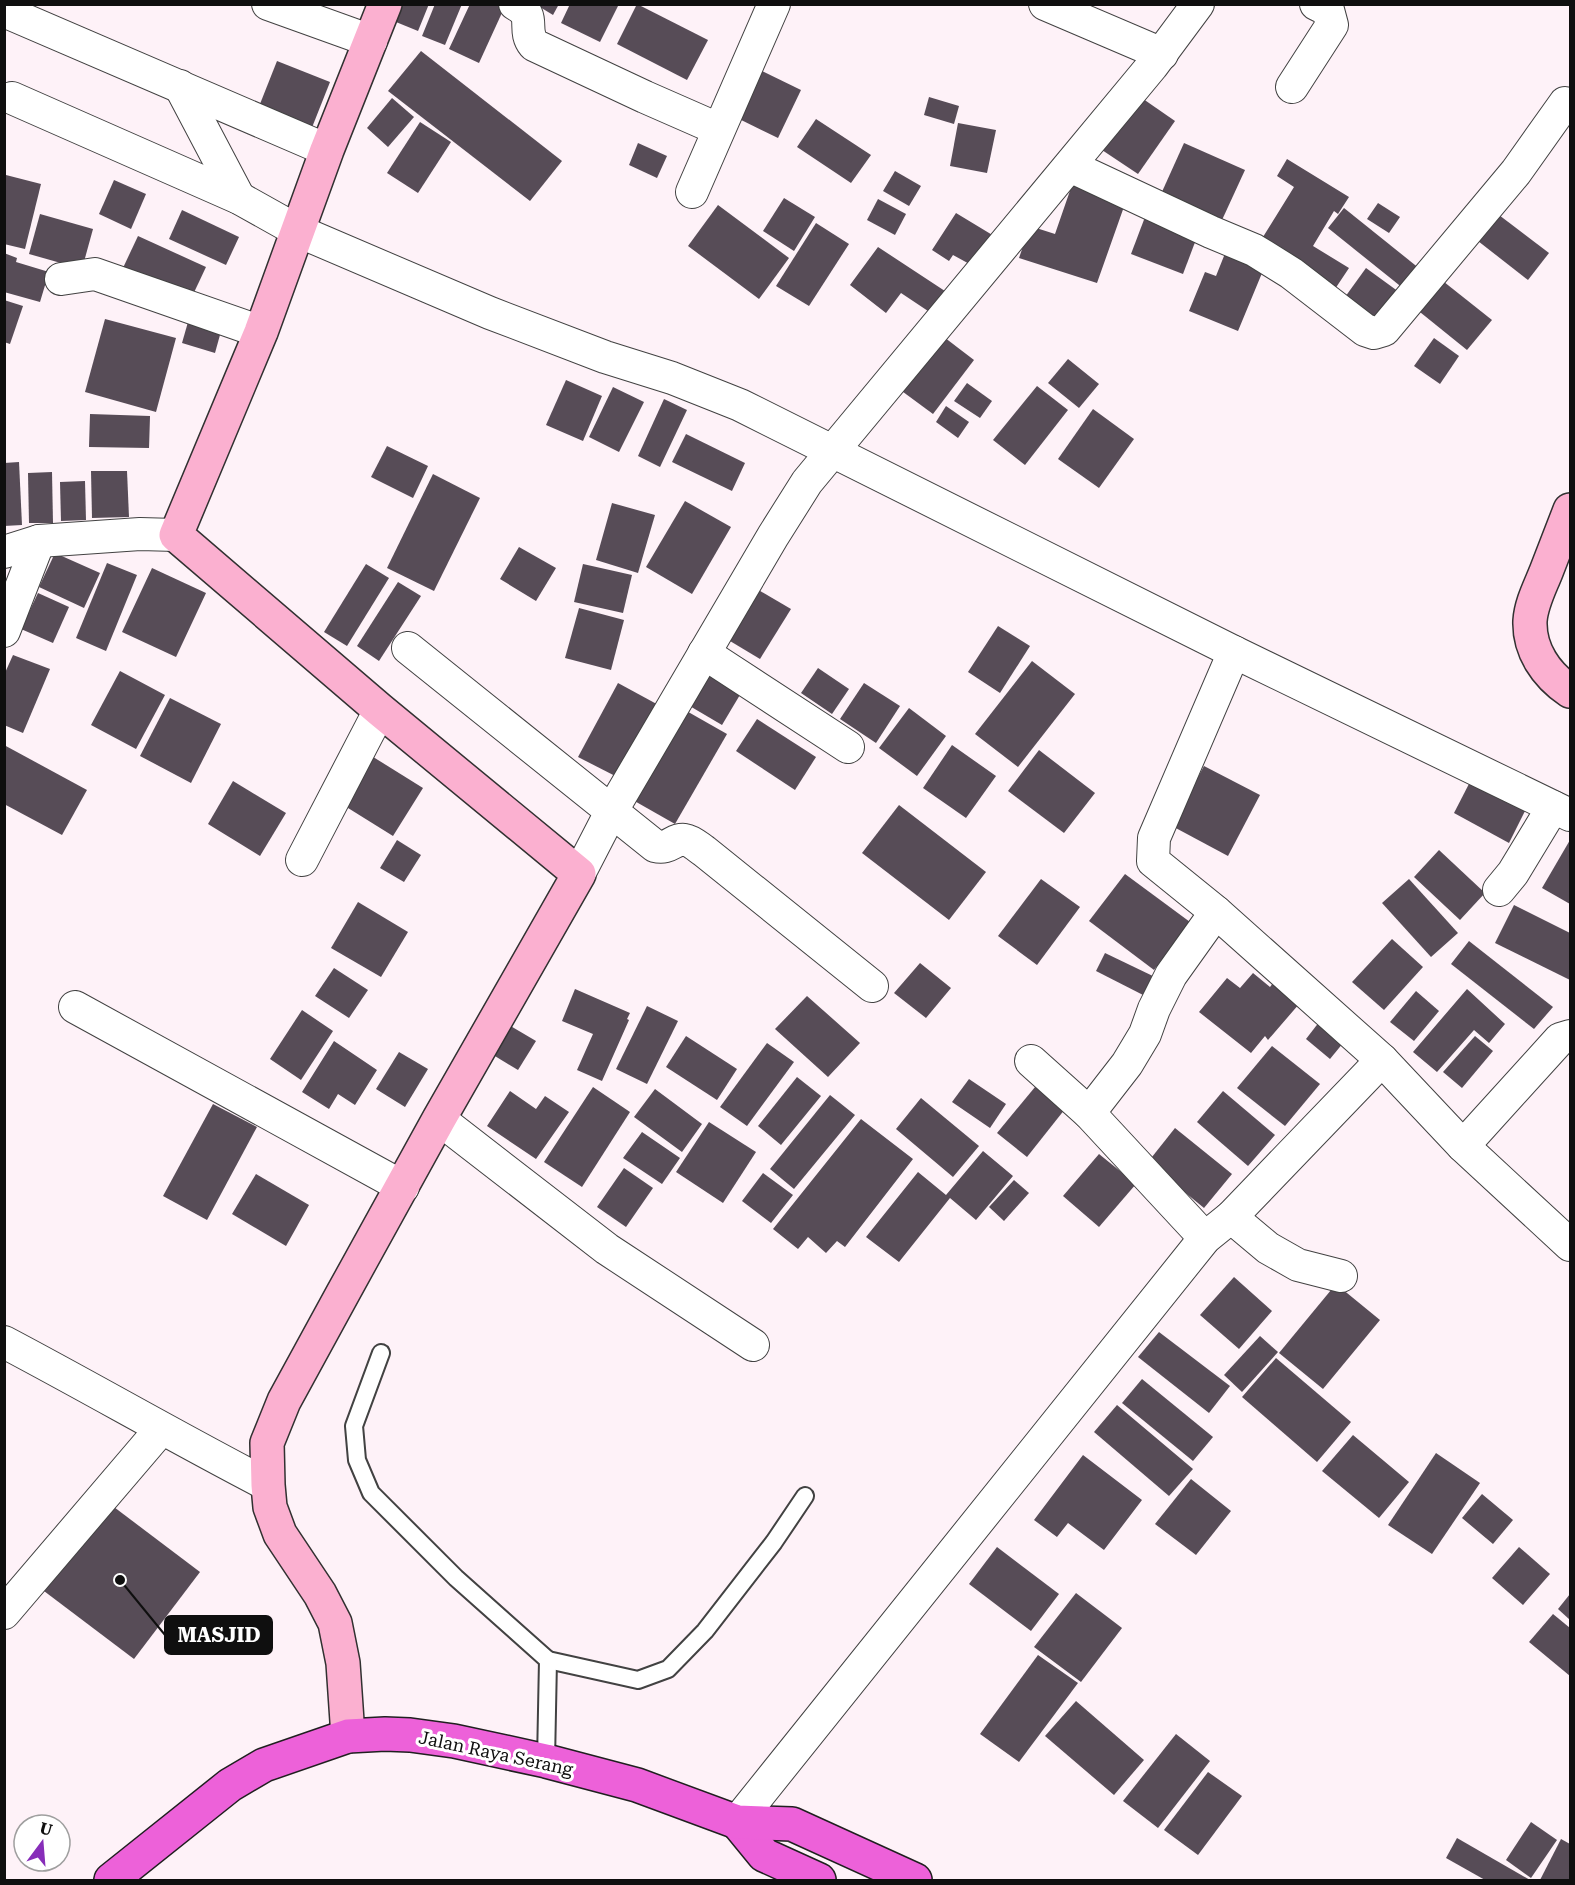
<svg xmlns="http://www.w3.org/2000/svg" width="1575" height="1885" viewBox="0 0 1575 1885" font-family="'Roboto Serif',serif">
<rect width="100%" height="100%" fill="#fef2f8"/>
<g fill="#574c57">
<polygon points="403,4 429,4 418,31 396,22"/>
<polygon points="435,4 462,4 445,45 422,36"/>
<polygon points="470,4 506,4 479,63 449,49"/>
<polygon points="535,4 559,4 553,15"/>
<polygon points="570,4 618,6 600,42 561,23"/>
<polygon points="637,4 708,40 687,80 617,44"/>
<polygon points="421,51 562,161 530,201 388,91"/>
<polygon points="277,61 330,82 311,130 258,109"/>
<polygon points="752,66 801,90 778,138 729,114"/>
<polygon points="1136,94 1175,121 1138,174 1099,148"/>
<polygon points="929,97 959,106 954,124 924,115"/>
<polygon points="392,98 414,117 388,147 367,128"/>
<polygon points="816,119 871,155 851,183 797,147"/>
<polygon points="420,122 451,142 418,193 387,173"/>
<polygon points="958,123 996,130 987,173 950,166"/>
<polygon points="638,143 667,156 657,178 629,165"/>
<polygon points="1184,143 1245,170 1222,220 1161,194"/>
<polygon points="1287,159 1349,197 1338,214 1334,211 1313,246 1349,268 1333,292 1258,245 1294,187 1277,176"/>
<polygon points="895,171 921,186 909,206 883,191"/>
<polygon points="6,175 41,184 25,249 4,244"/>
<polygon points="114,180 146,194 131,229 99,214"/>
<polygon points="1073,182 1126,201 1097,283 1019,258 1030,226 1055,234"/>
<polygon points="784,198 815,217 794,251 763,231"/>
<polygon points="878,199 906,214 895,235 867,220"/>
<polygon points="1378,203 1400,217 1389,233 1367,219"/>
<polygon points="718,205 789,258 759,299 688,246"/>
<polygon points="1344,208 1420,269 1404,289 1328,228"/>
<polygon points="182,210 239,237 226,265 169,239"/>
<polygon points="956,213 994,236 975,267 953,255 949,261 932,250"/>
<polygon points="40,214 93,229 82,269 29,254"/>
<polygon points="1499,215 1549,253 1528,280 1478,241"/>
<polygon points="1145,217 1197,237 1183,274 1131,254"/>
<polygon points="816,223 849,244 809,306 776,286"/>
<polygon points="138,236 206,267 190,301 122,270"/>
<polygon points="1228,246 1267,261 1238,331 1189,311 1205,272 1216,276"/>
<polygon points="878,247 951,295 937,317 901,293 886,313 850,285"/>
<polygon points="4,253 17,258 16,262 49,272 40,302 4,292"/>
<polygon points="1366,268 1399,292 1373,328 1340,304"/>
<polygon points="1434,274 1492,320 1467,350 1410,304"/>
<polygon points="4,300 23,306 10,344 4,342"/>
<polygon points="190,315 223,324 215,353 182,343"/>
<polygon points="105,319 176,338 156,412 85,392"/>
<polygon points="936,331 974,360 933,414 895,386"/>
<polygon points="1434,338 1459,356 1440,384 1414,366"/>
<polygon points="1068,359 1099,384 1079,408 1048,383"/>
<polygon points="566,380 602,396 583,441 546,425"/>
<polygon points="967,383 992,401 980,418 954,401"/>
<polygon points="1037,386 1068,410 1025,465 993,440"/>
<polygon points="613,387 644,402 619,452 589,437"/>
<polygon points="664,399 687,410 660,467 638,456"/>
<polygon points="946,406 969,422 958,438 936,422"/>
<polygon points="1093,409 1134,439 1099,488 1058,459"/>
<polygon points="90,414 150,416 149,448 89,447"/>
<polygon points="686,434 745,463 732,491 672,462"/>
<polygon points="387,446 428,466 413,498 371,477"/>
<polygon points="19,462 22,525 4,526 4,463"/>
<polygon points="91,471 127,471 129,517 92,518"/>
<polygon points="52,472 53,523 29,523 28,473"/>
<polygon points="433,474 480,498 434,591 387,568"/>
<polygon points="85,481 86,520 61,521 60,482"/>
<polygon points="685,501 731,527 692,594 646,567"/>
<polygon points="612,503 655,515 638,573 596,560"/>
<polygon points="519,547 556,568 536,601 500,579"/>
<polygon points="55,553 100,573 84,608 39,587"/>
<polygon points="107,563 137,575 106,651 76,638"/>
<polygon points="366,564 389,578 347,646 324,632"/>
<polygon points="583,564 632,575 623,613 574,602"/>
<polygon points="152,568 206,593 176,657 122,632"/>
<polygon points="398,582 421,596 379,661 357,646"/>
<polygon points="750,585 791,609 760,659 720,635"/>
<polygon points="38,593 69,607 53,643 21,629"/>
<polygon points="579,608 624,620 611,670 565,658"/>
<polygon points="998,626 1030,646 1000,693 968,672"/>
<polygon points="13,655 50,669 23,733 4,725 4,675"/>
<polygon points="1032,661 1075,694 1018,767 975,734"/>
<polygon points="712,664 747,683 722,725 688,705"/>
<polygon points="818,668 849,689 832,714 801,693"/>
<polygon points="120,671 165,695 136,749 91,725"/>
<polygon points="618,683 664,708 625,781 578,757"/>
<polygon points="864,683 900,706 876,743 840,719"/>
<polygon points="170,698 221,724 191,783 140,756"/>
<polygon points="909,708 946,736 917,776 879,748"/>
<polygon points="683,709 727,734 675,824 631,799"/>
<polygon points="757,719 816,757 795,790 736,751"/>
<polygon points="4,745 87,790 62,835 4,804"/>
<polygon points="952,745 996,776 966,818 923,788"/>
<polygon points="1039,750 1095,793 1064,833 1008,791"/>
<polygon points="370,755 423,788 393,836 340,803"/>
<polygon points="1204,766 1260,795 1228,856 1172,826"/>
<polygon points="1472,778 1527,807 1509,843 1454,813"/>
<polygon points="233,781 286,813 260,856 208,824"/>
<polygon points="899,805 986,872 949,920 862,853"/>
<polygon points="397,840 421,855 404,882 380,868"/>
<polygon points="1570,840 1570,904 1542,888"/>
<polygon points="1439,850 1485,893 1460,920 1414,877"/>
<polygon points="1125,874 1190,922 1154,970 1089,921"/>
<polygon points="1041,879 1080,907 1037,965 998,936"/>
<polygon points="1409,879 1458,933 1431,957 1382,903"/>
<polygon points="358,902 408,932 381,977 331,948"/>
<polygon points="1514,905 1570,933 1570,980 1495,943"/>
<polygon points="1392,939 1423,967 1384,1010 1352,982"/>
<polygon points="1469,941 1553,1007 1534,1029 1451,964"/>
<polygon points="1105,953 1157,978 1147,997 1096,971"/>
<polygon points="920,963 951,988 926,1018 894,993"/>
<polygon points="334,968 368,990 349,1018 315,996"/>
<polygon points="1253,973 1270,987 1280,974 1306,996 1268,1040 1265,1036 1251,1053 1199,1012 1227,978 1240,988"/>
<polygon points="575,989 630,1013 627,1019 629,1020 602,1081 577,1070 593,1034 562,1021"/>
<polygon points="1467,989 1505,1024 1489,1043 1474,1030 1437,1072 1413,1052"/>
<polygon points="1416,991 1439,1011 1414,1041 1390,1022"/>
<polygon points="807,996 860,1043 828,1077 775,1029"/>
<polygon points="647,1006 678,1021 647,1084 616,1069"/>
<polygon points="302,1010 333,1031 301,1080 270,1059"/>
<polygon points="1323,1017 1348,1037 1330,1059 1306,1039"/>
<polygon points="502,1021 536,1041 518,1070 485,1050"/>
<polygon points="686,1036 737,1069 717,1100 666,1067"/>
<polygon points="1475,1036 1493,1051 1462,1088 1443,1072"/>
<polygon points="334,1041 377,1070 355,1105 338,1094 329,1109 302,1092"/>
<polygon points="767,1043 794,1062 747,1126 720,1107"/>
<polygon points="1272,1046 1320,1084 1285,1126 1237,1088"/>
<polygon points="399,1052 428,1069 405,1107 376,1089"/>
<polygon points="797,1077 821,1096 781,1145 758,1126"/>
<polygon points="969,1079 1006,1104 990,1128 952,1102"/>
<polygon points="1040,1081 1069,1104 1027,1157 997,1133"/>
<polygon points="593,1087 630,1112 582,1187 544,1162"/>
<polygon points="655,1089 702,1124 682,1152 634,1117"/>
<polygon points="510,1091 536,1109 545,1096 569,1112 536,1159 487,1126"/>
<polygon points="1223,1091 1275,1135 1248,1166 1197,1122"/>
<polygon points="830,1095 855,1115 794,1189 770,1169"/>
<polygon points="921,1098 979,1146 953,1177 896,1129"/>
<polygon points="213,1104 257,1127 207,1220 163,1196"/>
<polygon points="861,1119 913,1159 845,1247 837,1241 826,1253 808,1237 798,1249 773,1229"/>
<polygon points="709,1122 756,1152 723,1203 676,1172"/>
<polygon points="1175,1128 1232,1174 1204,1208 1148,1162"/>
<polygon points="642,1132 680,1158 662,1184 623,1158"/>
<polygon points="983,1151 1013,1176 976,1220 950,1198 899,1262 866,1237 918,1172 946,1195"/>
<polygon points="1099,1154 1136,1184 1099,1227 1063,1196"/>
<polygon points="624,1168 653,1188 626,1227 597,1207"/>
<polygon points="763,1173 793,1195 771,1223 742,1201"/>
<polygon points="256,1174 309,1205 286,1246 232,1214"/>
<polygon points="1014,1180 1029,1193 1004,1221 989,1207"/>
<polygon points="1234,1277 1272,1311 1239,1349 1200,1315"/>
<polygon points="1336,1284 1380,1320 1323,1389 1279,1353"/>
<polygon points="1159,1332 1230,1386 1209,1413 1138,1357"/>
<polygon points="1260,1336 1278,1352 1242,1392 1224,1375"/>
<polygon points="1276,1358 1351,1422 1317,1462 1242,1397"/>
<polygon points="1142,1379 1213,1437 1193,1461 1122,1403"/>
<polygon points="1117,1405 1193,1469 1169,1496 1094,1432"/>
<polygon points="1353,1435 1409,1482 1379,1518 1322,1471"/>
<polygon points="1436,1453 1480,1483 1432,1554 1388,1525"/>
<polygon points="1083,1455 1142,1500 1104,1550 1068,1523 1057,1537 1034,1520"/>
<polygon points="1191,1479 1231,1511 1196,1555 1155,1524"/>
<polygon points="1482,1494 1513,1520 1493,1544 1462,1518"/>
<polygon points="106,1501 200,1572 134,1659 40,1588"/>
<polygon points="997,1547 1059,1594 1031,1631 969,1584"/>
<polygon points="1519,1547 1550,1574 1523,1605 1492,1578"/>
<polygon points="1076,1593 1122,1628 1081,1682 1034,1647"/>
<polygon points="1570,1594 1570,1620 1558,1609"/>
<polygon points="1553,1614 1570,1628 1570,1676 1529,1642"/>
<polygon points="1038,1655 1078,1683 1019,1762 980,1734"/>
<polygon points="1076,1701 1144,1760 1114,1795 1045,1736"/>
<polygon points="1176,1734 1210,1761 1158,1828 1123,1801"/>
<polygon points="1208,1772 1242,1796 1198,1855 1164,1830"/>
<polygon points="1531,1822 1557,1840 1531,1878 1506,1860"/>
<polygon points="1457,1838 1530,1880 1485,1880 1446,1858"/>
<polygon points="1561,1839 1570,1844 1570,1880 1540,1880"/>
</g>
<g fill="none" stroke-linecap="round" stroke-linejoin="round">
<defs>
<g id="lane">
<polyline points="381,1353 354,1426 357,1460 371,1493 456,1578 548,1660 546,1761"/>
<polyline points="548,1660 638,1680 668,1669 705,1631 774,1542 805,1496"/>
</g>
<g id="street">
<polyline points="268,4 371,41"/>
<path d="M515 4C538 16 521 29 534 45L645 97 718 129"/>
<polyline points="1045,4 1162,54"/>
<polyline points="4,11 327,150"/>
<polyline points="180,86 239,198"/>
<polyline points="1292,87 1332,25 1328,10 1316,4"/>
<polyline points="12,98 239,198 298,231 490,313 605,357 672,378 740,405 1234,652 1570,815"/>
<polyline points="1070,166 1211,232 1254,250 1291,273 1365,330 1374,333 1384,330 1516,172 1565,103"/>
<polyline points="692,192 774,4"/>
<polyline points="61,279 95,274 261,332"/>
<polyline points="4,552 39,541 140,534 176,535"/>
<polyline points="4,631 39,541"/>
<path d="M408 648 655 846C670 850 673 838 685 840 692 841 698 847 704 851L872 986"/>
<polyline points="1234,652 1154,838 1153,861 1216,912 1382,1060 1463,1146 1570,1245"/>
<polyline points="704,653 848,747"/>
<polyline points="302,860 380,710"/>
<polyline points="579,874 611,812 773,536 807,482 1152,66 1198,4"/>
<polyline points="1499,890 1513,873 1553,807"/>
<polyline points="75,1007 403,1187"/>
<polyline points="1031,1061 1089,1113"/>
<polyline points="439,1119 607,1249 753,1345"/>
<polyline points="1463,1146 1560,1039 1570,1036"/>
<polyline points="1231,1217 1268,1248 1298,1265 1341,1276"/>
<polyline points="1205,1238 1089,1113 1127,1064 1145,1034 1154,1009 1171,975 1216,912"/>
<path d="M4 1342C93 1389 179 1439 268 1485"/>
<polyline points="4,1613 161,1429"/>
<polyline points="737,1822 1205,1238 1231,1217 1382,1060"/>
</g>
<g id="secondary">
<path d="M1570 510C1562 531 1554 551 1546 572 1540 587 1531 604 1530 621 1529 650 1546 675 1570 691"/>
<polyline points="348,1736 343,1663 335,1623 320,1594 280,1534 270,1507 268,1485 267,1443 284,1401 343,1293 439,1119 579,874 380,710 176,535 261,332 327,150 385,4"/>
</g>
<g id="highway">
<polyline points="737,1822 764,1855 819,1880"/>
<polyline points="111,1880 230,1785 264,1765 348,1736 385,1734 410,1735 454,1741 546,1761 637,1785 737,1822 792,1824 915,1880"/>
</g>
</defs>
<use href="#lane" stroke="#424242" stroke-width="20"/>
<use href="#street" stroke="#424242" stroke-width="34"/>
<use href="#secondary" stroke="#313131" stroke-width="36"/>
<use href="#highway" stroke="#202020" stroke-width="36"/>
<use href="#lane" stroke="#fff" stroke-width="16"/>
<use href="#street" stroke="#fff" stroke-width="32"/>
<use href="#secondary" stroke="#fbb0d0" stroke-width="33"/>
<use href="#highway" stroke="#ed61d9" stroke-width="33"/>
</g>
<g text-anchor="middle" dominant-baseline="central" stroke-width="6" stroke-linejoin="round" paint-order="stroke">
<g font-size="18" fill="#0f0f0f" stroke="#fff">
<text transform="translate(496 1753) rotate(12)">Jalan Raya Serang</text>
</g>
</g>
<path fill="none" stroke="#0f0f0f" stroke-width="2" d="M120 1580L165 1635"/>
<circle fill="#0f0f0f" stroke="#fff" stroke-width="2" cx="120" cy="1580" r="6"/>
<rect fill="#0f0f0f" stroke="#0f0f0f" stroke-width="2" x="165" y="1616" width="107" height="38" rx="6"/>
<g font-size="20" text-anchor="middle" font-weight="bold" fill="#fff">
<text x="219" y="1642">MASJID</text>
</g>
<rect width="1575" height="1885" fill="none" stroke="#0f0f0f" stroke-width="12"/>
<g transform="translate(42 1843) rotate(16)"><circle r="28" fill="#ffffff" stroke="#9f9f9f" stroke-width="1.5"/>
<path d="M0-4.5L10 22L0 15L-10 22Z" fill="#872db9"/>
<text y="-9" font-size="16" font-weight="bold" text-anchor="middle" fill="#0f0f0f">U</text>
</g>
</svg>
